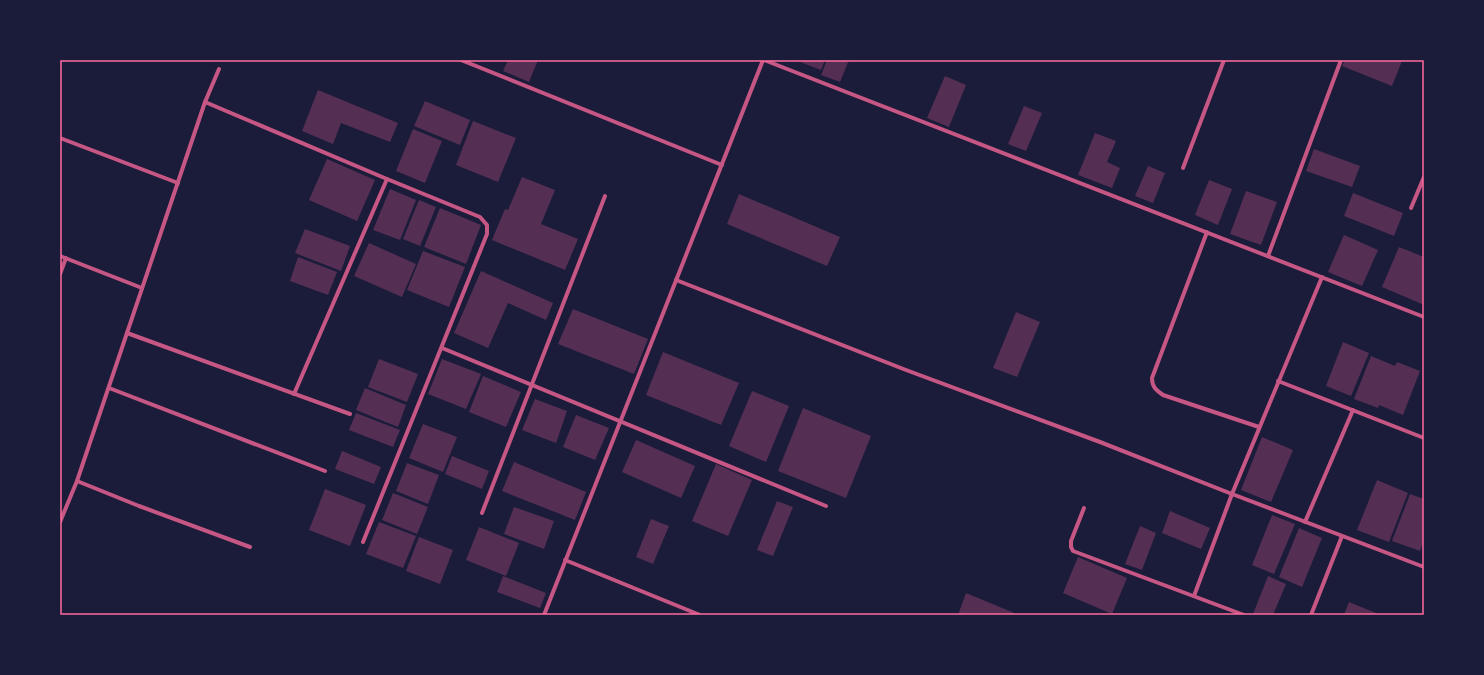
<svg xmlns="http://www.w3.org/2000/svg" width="1484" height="675" viewBox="0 0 1484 675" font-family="'DM Sans',sans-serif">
<rect width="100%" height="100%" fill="#1b1b3a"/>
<g fill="#542f53">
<polygon points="508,60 538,60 529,82 503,71"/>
<polygon points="795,60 825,60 821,70"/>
<polygon points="827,60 849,60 840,82 821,75"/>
<polygon points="1345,60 1400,60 1402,61 1392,86 1342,66"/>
<polygon points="945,76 966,85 949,127 927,118"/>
<polygon points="318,90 398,123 390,142 341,123 333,144 302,131"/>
<polygon points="425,101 470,120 460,145 414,126"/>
<polygon points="1024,106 1042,113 1026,151 1008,144"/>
<polygon points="473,121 516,138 498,182 456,165"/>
<polygon points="413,129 442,141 425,183 396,171"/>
<polygon points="1095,133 1116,141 1107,162 1120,168 1112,188 1078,175"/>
<polygon points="1314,149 1360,166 1352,187 1306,171"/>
<polygon points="327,159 375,180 357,221 309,200"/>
<polygon points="1148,166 1165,173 1153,203 1135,196"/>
<polygon points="522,177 555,190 541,224 578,239 565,270 492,240 505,209 508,210"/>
<polygon points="1209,180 1232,189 1218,225 1195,215"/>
<polygon points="390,189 416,200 400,240 373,230"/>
<polygon points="1246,191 1277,202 1261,245 1230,234"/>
<polygon points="1353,193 1403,213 1394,236 1344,216"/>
<polygon points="739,194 840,237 827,266 727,224"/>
<polygon points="419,200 436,207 420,246 403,239"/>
<polygon points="440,208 481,225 466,264 424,247"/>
<polygon points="305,229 350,246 341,271 295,253"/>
<polygon points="1344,235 1378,250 1362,286 1328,272"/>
<polygon points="369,243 416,264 402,297 354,276"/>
<polygon points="1399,247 1424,257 1424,305 1382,287"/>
<polygon points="423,251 465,267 449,307 407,290"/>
<polygon points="298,257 337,272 328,295 290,281"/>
<polygon points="481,271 553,303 546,320 508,303 488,348 454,333"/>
<polygon points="573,309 648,339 634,374 558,344"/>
<polygon points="1016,312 1040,322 1017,377 993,368"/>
<polygon points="1343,342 1369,353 1351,396 1326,386"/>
<polygon points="663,352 739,383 721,425 646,395"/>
<polygon points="1371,356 1395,366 1397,362 1420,371 1403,415 1379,405 1378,408 1354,399"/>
<polygon points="379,359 418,374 407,402 368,387"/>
<polygon points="442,359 481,374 466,409 428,394"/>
<polygon points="483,376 521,392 506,427 469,412"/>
<polygon points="365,388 406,405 398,427 356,410"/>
<polygon points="752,391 789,406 766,462 729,446"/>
<polygon points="535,399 567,411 556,443 522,430"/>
<polygon points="803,408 871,436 846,498 778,471"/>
<polygon points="356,413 400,430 393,447 349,430"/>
<polygon points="576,415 609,428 595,460 563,447"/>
<polygon points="423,424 457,437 443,472 409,458"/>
<polygon points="1262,437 1293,450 1271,502 1241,490"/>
<polygon points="636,440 695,466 681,498 622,472"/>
<polygon points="342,451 381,467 374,484 335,469"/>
<polygon points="452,456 489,471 482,489 445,474"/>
<polygon points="514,462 586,492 575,520 502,491"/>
<polygon points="407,463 439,475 428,504 396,491"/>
<polygon points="716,464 752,480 728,536 692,521"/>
<polygon points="1377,480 1408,493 1389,542 1357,530"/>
<polygon points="325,489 366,505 350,546 309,530"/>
<polygon points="393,493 428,507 417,534 382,520"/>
<polygon points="1410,494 1424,499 1424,540 1420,551 1392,541"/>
<polygon points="777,501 793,507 773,556 757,550"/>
<polygon points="514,507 554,521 544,549 504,534"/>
<polygon points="1170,511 1210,528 1201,549 1162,533"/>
<polygon points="1272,515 1295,524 1274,574 1252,565"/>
<polygon points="651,519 669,526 653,564 636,557"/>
<polygon points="379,522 416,536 403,568 366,554"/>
<polygon points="1140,526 1156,533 1142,570 1125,564"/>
<polygon points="479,527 519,543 506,576 466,560"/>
<polygon points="1299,528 1322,538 1302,587 1279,577"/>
<polygon points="419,537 453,550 440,584 406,571"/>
<polygon points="1078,557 1127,578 1112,614 1063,593"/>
<polygon points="503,576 546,593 540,608 497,592"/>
<polygon points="1268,576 1286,584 1273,615 1256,615 1253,614"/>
<polygon points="966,593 1019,615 958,615"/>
<polygon points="1349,602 1376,613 1375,615 1344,615"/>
</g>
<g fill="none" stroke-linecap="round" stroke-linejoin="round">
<g stroke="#c65784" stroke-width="4">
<polyline points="461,60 722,165"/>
<polyline points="764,60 1424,317"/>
<polyline points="205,102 387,179 480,217 487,225 487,234 363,542"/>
<polyline points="60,138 178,183"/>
<polyline points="1183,168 1224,60"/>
<polyline points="1411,208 1424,177"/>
<path d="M1207 232 1152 378C1152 387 1156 390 1163 395L1259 427"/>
<polyline points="60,256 142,288"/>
<polyline points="1268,256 1341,60"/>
<polyline points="60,274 66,258"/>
<polyline points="676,280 906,370 1100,442 1232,494 1424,567"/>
<polyline points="127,333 350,414"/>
<polyline points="442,348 826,506"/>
<polyline points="1278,381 1424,438"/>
<polyline points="109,388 325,471"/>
<polyline points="294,394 387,179"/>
<polyline points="77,481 139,506 250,547"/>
<polyline points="1084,508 1071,541 1071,547 1073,551 1244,615"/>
<polyline points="482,513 605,196"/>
<polyline points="60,522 77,481 205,102 219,69"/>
<polyline points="1305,522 1353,410"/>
<polyline points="565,560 700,615"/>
<polyline points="1194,596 1232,494 1322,277"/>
<polyline points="544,615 763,60"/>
<polyline points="1311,615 1342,536"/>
</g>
</g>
<rect width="1484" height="675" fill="none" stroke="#1b1b3a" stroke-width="122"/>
<rect x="61" y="61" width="1362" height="553" fill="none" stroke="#ff6b9d" stroke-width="1.5"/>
</svg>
